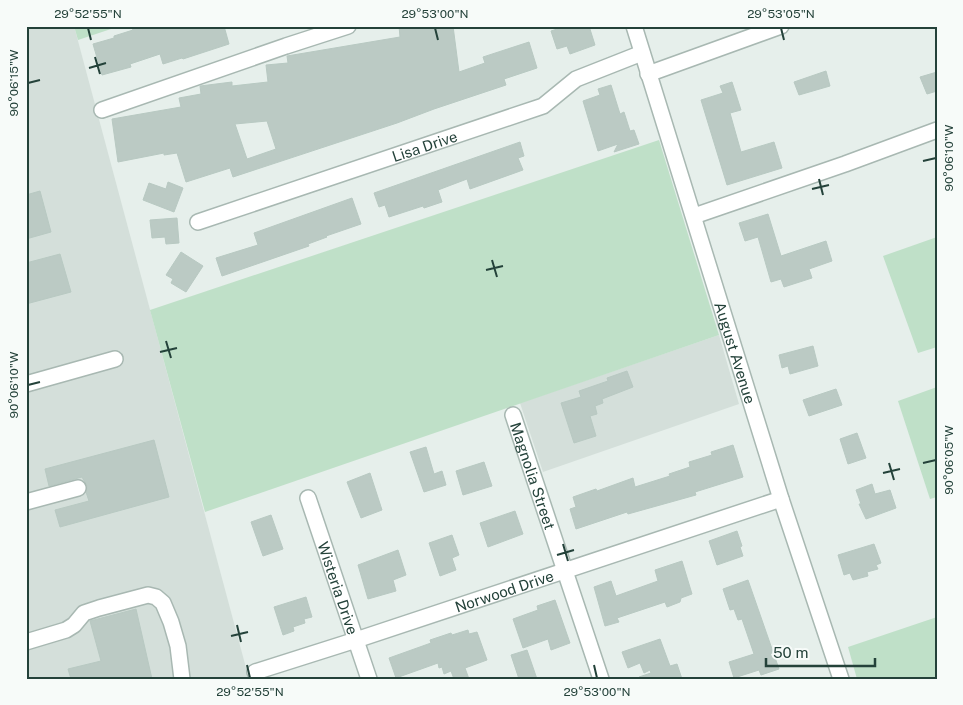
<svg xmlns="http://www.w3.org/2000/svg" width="963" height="705" viewBox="0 0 963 705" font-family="'Public Sans',sans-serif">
<rect width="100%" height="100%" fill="#e6efeb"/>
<g fill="#d4dfda">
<polygon points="26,26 74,26 249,679 26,679"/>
<polygon points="719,335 739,404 543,472 520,403"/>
</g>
<g fill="#bfe0c8">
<polygon points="74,26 120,26 78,40"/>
<polygon points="659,140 719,335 205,512 150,310"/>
<polygon points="937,237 937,347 918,353 883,256"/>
<polygon points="937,387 937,497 930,499 898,401"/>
<polygon points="937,617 937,679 857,679 848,647"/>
</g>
<g fill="#bbcac4" stroke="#b8c9c2" fill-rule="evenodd">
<polygon points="131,26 224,26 229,44 183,59 182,58 163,64 160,54 130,64 131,67 102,75 93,44 114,38 114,36 133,30"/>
<path d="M399 26H453L459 72 485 63 483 57 529 42 537 68 504 79 506 85 434 109 397 123 233 177 230 168 186 182 177 153 164 155V153L118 162 112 119 181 107 179 98 201 94 200 86 232 82V86L268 82 266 65 288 63 287 56 400 37ZM267 121 276 149 247 159 235 124Z"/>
<polygon points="566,26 589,26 595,45 570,54 567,46 557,49 551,31"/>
<polygon points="826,71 830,86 799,95 794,82"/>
<polygon points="937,72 937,91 927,94 920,77"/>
<polygon points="732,82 741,110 730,113 741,152 774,142 782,168 727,185 701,100 723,93 720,86"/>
<polygon points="611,85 620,114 624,112 630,131 634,130 639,144 614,152 618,144 598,151 583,101 600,95 598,89"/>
<polygon points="520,142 524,156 518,158 523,170 470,189 467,179 438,190 442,202 424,208 423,206 389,217 385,205 379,207 374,193"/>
<polygon points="168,182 183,188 174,212 143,200 149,183 166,189"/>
<polygon points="40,191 51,232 26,239 26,195"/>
<polygon points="352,198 361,224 326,236 327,237 308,244 309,246 222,276 216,258 258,245 254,233"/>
<polygon points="768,214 781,256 826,241 832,261 809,269 812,278 784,287 781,279 771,282 758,237 745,241 739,223"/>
<polygon points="177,218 179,243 166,244 165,237 152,238 150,220"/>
<polygon points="181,252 203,266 186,292 171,283 173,279 166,275"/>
<polygon points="60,254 71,292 26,304 26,263"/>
<polygon points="813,346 818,366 790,374 788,366 782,368 779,355"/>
<polygon points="627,371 633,387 602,399 603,403 595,406 597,414 590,416 596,436 574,443 561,403 581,397 579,391 608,381 607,378"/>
<polygon points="836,389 842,405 809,416 803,400"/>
<polygon points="857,433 866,458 848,464 840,439"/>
<polygon points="154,440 169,497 60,527 55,510 89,501 86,492 87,486 82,477 49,486 45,469"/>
<polygon points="733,445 743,477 695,492 696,495 628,514 627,512 576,529 570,509 576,507 573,497 596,489 597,491 633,478 635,487 670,476 669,474 690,467 689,462 712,455 711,452"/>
<polygon points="426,447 434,474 442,471 446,485 424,492 410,452"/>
<polygon points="484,462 492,486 463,495 456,471"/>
<polygon points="370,473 382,510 361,518 347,482"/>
<polygon points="872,484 875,494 890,490 896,508 866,519 859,504 861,504 856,490"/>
<polygon points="515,511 523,534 488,547 480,523"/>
<polygon points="271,515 283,549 263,556 251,522"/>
<polygon points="737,531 742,546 740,547 743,556 717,565 709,541"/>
<polygon points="452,535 459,555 452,558 456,570 440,576 429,543"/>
<polygon points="874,544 881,563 876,565 878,569 867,572 868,576 853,580 850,573 844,575 838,555"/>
<polygon points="398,550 406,575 393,580 396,591 368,599 358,565"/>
<polygon points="682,561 692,594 681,598 680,602 667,607 665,602 617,618 619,622 605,626 594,587 611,581 616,596 658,581 655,570"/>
<polygon points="748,580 779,669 761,675 759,670 734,678 729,662 754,654 742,619 738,620 734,609 730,610 723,589"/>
<polygon points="306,597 312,617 304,619 305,623 293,627 294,631 283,635 274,607"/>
<polygon points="555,600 570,643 551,650 548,639 523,648 513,619 538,610 537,606"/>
<polygon points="136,609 152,679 71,679 68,669 101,661 90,621"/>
<polygon points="468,630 469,634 477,632 487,660 465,668 469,679 454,679 451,671 444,674 442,667 439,668 438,663 396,678 389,658 431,643 430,640 451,633 452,635"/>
<polygon points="660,639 670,666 677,664 682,679 639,679 639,677 651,673 650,670 644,673 640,663 628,668 622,652"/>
<polygon points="527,650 537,679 519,679 511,655"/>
</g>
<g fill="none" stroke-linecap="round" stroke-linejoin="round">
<defs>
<g id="minor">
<path id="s1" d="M634 26 781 499 841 679"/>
<polyline points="648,74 781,26"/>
<polyline points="102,110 286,46 348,26"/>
<polyline points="694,216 845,164 937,130"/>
<path id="s2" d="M198 222 543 106 576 79 642 53"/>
<polyline points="26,384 115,359"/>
<path id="s3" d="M513 415 601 679"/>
<path id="s4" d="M308 498 369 679"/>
<polyline points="26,502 78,488"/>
<polyline points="26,642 66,630 74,625 84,613 99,608 148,595 156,597 163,603 171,622 178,646 182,679"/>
<path id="s5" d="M255 672 356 640 781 499"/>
</g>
</defs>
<use href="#minor" stroke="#a8b8b2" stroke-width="18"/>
<use href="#minor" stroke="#fff" stroke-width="15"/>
</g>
<path fill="none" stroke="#24423a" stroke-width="2" d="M88 28 91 40M435 28 438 40M781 28 784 40M95 57 100 74M89 68 106 63M28 83 40 80M923 161 936 158M819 179 823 195M812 189 829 185M492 260 497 277M486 270 503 266M166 341 171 358M160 352 177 348M28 385 40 382M889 463 894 480M923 463 936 460M883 473 900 469M563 544 568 561M557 555 574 550M237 625 241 642M231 636 248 632M247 665 250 678M594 665 597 678"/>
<g text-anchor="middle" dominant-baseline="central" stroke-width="5" stroke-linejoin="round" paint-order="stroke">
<g font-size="15" fill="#24423a" stroke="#f7fbf9">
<text stroke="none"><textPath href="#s2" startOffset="239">Lisa Drive</textPath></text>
<text stroke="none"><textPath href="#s1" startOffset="342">August Avenue</textPath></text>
<text stroke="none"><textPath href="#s3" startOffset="64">Magnolia Street</textPath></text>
<text stroke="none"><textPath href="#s4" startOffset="95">Wisteria Drive</textPath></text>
<text stroke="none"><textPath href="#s5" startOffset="262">Norwood Drive</textPath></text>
</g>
</g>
<rect width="963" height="705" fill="none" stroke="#f7fbf9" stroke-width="55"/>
<path d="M766 658v8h109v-8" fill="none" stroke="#24423a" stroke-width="2.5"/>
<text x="773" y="658" font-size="15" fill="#24423a" stroke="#f7fbf9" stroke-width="4" paint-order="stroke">50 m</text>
<rect x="28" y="28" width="908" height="650" fill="none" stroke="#24423a" stroke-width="2"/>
<g font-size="12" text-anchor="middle" fill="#24423a">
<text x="88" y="18">29°52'55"N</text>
<text x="435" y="18">29°53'00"N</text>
<text x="781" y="18">29°53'05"N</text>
<text transform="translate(14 83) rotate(-90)" y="4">90°06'15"W</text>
<text transform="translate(949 158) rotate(-90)" y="4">90°06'10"W</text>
<text transform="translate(14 385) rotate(-90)" y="4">90°06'10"W</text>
<text transform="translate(949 460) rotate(-90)" y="4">90°06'05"W</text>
<text x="250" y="696">29°52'55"N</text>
<text x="597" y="696">29°53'00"N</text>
</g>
</svg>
